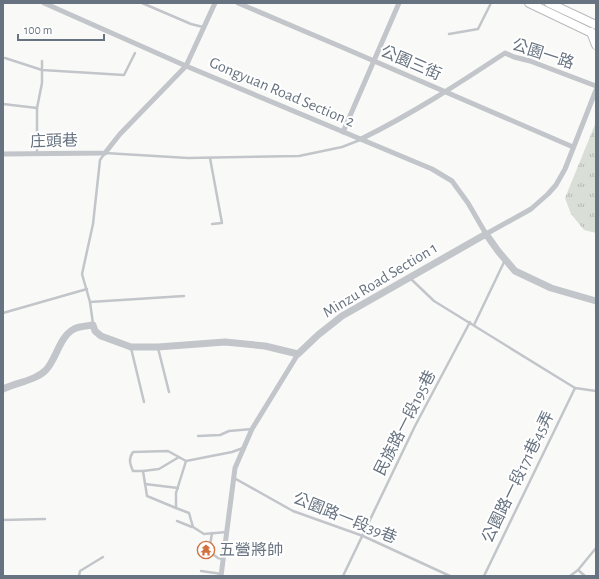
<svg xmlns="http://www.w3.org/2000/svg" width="599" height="579" viewBox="0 0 599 579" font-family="'Alegreya Sans','Noto Sans TC',sans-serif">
<defs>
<pattern id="grass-tufts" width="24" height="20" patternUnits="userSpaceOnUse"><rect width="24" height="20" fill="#d9ded7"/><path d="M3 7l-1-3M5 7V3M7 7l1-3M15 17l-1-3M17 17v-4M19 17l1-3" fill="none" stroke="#b4b8b4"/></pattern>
</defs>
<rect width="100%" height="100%" fill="#f9faf8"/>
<polygon fill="url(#grass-tufts)" points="596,122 596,233 584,230 571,214 565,198"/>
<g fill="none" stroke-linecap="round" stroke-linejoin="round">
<defs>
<g id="primary">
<polyline points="529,3 596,35"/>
<polyline points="549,3 596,25"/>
<polyline points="591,32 596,45"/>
</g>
</defs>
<use href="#primary" stroke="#b6b9bd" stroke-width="10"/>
<g stroke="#c2c5c9" stroke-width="2.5">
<polyline points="142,3 191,24 203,27"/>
<polyline points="449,34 478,29 491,3"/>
<polyline points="5,58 42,70 124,75 135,53"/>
<polyline points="3,104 37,108"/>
<polyline points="37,154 37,108 42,83 42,61"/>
<polyline points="210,158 222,223 212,224"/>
<polyline points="411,279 434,301 575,388 596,391"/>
<polyline points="90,302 184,296"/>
<polyline points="3,313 87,289"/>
<polyline points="93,324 90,302 82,274 93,224 100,160 105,153 188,158 299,156 342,147 360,140"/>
<polyline points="474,325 505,260"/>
<polyline points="131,348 144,402"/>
<polyline points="158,348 169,392"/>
<polyline points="198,436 220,435 229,431 252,429"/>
<polyline points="143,471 159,469 179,457"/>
<polyline points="234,478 293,511 363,536 450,576"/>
<polyline points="145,484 178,488"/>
<path d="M176 508 147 496 143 471H133C130 464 128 459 133 452L168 451 186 461"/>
<polyline points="3,520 45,519"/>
<polyline points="177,521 192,527"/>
<polyline points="227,532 204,534 193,527 189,513 176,508 176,493 186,461 232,452 243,448"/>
<polyline points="212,533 210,546 211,553 218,558 223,559"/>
<polyline points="578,570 585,576"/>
<polyline points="201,571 222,574"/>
<polyline points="79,576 80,571 103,557"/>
<polyline points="343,576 415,426 470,322"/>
<polyline points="484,576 575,388"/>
<polyline points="570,576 578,570 596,548"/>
</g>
<g stroke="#c2c5c9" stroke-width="5">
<polyline points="44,3 186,66 432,169 452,181 468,203 486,234 531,209 548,194 556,185 565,169 596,90"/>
<polyline points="238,3 344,48 573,147"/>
<polyline points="343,132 399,3"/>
<path d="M361 139C412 114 458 84 505 53L514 57 530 61 596 86"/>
<polyline points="3,154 105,153 120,134 186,66 215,3"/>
<polyline points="221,576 235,468 252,429 298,354"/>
</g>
<path stroke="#c2c5c9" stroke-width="7" d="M3 389C17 382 35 381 46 370 57 358 59 337 74 329 79 326 87 326 93 325L95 331 101 336 131 347H158L225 342 265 346 298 354 318 335 342 316 486 234 498 251 515 271 551 288 596 301"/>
<use href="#primary" stroke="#fff" stroke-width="8"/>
</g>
<defs>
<symbol id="temple-ring" viewBox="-11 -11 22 22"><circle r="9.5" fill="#fff" stroke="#d2713f" stroke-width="1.5"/><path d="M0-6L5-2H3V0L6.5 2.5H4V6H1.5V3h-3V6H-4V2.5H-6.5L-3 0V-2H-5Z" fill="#d2713f"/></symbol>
</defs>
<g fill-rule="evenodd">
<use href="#temple-ring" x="196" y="540" width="20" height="20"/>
</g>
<g text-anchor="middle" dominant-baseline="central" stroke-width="4" stroke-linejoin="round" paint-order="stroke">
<g font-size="16" fill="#677380" stroke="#fff">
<text transform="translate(543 54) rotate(18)">公園一路</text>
<text transform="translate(411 63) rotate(23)">公園三街</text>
<text transform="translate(282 92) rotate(23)">Gongyuan Road Section 2</text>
<text transform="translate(54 141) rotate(-1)">庄頭巷</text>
<text transform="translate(380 280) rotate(-31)">Minzu Road Section 1</text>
<text transform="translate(405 423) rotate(-63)">民族路一段195巷</text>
<text transform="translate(518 477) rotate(-64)">公園路一段171巷45弄</text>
<text transform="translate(345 518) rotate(22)">公園路一段39巷</text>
</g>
<g font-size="16" fill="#677380" stroke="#fff" text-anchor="start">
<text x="219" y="550">五營將帥</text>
</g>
</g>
<rect width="599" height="579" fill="none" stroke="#677380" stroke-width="8"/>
<path d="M18 34v6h86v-6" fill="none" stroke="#677380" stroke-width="2"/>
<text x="24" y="34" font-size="12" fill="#677380" stroke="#ffffff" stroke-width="3" paint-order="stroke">100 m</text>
</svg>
